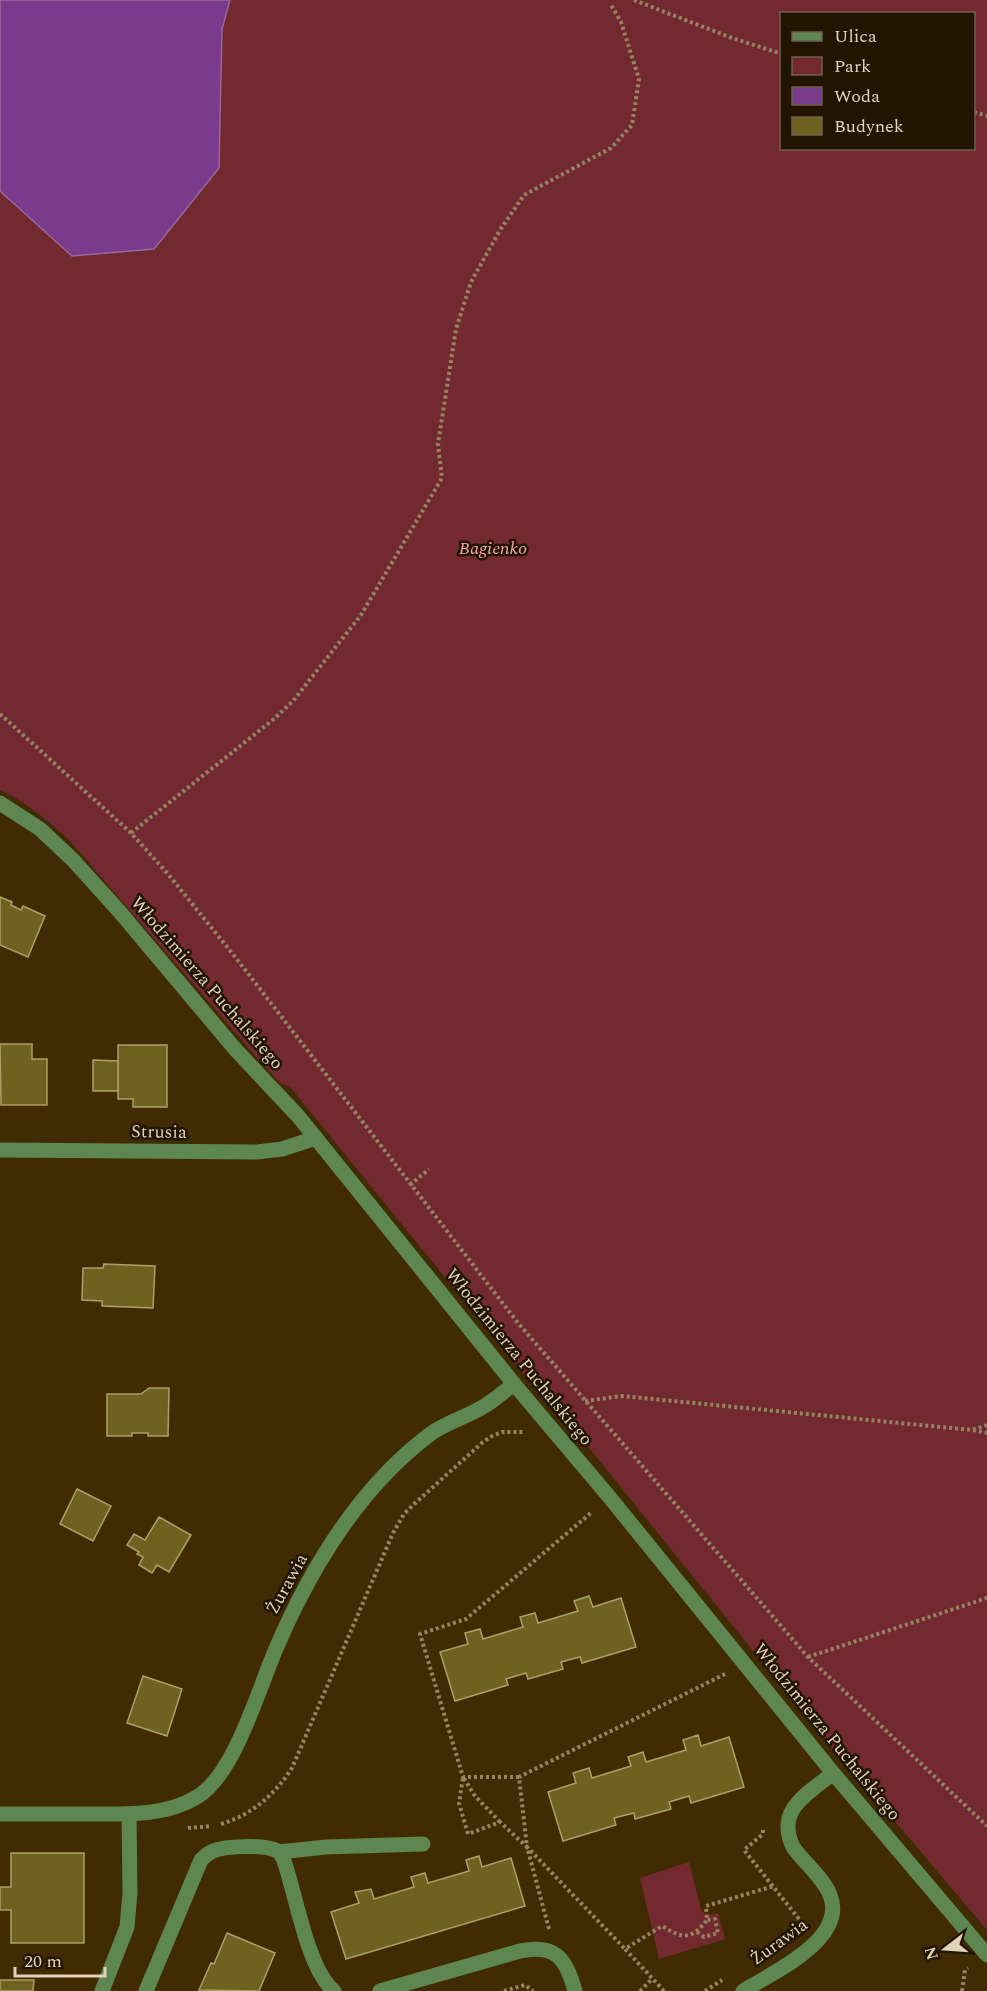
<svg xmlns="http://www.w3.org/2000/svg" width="987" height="1991" viewBox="0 0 987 1991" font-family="Spectral,serif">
<rect width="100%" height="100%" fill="#402b03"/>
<g fill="#722a30" fill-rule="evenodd">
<path d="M0 0H987V1930L814 1726 560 1412 557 1415 291 1088 280 1083 252 1052 70 841C48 821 27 802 0 790ZM782 14H974V148H782Z"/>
<polygon points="689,1862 702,1912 711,1915 718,1913 725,1939 659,1959 640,1878"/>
</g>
<polygon fill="#7a3b8d" stroke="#99689a" stroke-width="1.5" points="0,0 230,0 222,29 219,168 154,249 72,256 0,191"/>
<g fill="#6f6221" stroke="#aba067" stroke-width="1.5">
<polygon points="0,897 12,902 11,905 21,910 23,906 45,916 28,957 0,945"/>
<polygon points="0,1044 32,1044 32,1059 47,1059 47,1105 1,1105"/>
<polygon points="118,1045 167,1045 167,1107 133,1107 133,1099 118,1099"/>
<polygon points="93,1060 118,1061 118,1091 93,1091"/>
<polygon points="104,1264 155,1266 153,1308 102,1306 102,1301 82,1300 83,1268 103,1268"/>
<polygon points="149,1388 169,1388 168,1436 148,1436 148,1433 132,1433 132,1436 107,1436 107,1394 141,1394"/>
<polygon points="77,1489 111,1506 93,1541 60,1524"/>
<polygon points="159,1517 191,1535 169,1572 157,1565 152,1573 139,1565 143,1557 137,1554 139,1552 127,1545 134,1534 145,1540"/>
<polygon points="589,1596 593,1607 621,1598 636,1647 582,1663 580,1657 561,1662 563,1669 528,1679 526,1673 506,1679 508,1685 455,1701 440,1652 468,1644 465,1633 480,1629 483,1639 523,1627 520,1617 535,1613 538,1623 578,1611 574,1601"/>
<polygon points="143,1676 182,1689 167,1736 127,1723"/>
<polygon points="698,1735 701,1746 729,1737 744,1787 691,1803 689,1796 669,1802 671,1809 635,1819 634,1813 614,1818 616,1825 563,1841 548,1792 576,1783 573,1773 589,1768 592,1778 631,1766 628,1757 643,1752 646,1762 686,1750 683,1740"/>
<polygon points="11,1853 84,1853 84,1943 11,1943 11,1910 0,1910 0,1887 11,1887"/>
<polygon points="479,1856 482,1867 511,1858 525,1906 346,1959 331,1912 359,1903 355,1892 371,1889 374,1899 414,1887 411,1877 425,1873 428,1883 469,1871 466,1860"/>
<polygon points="227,1933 275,1953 259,1991 199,1990 211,1963 214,1964"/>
<polygon points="0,1980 34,1980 33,1991 0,1991"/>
</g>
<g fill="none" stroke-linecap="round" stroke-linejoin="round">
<g stroke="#958362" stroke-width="4" stroke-dasharray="3 3" stroke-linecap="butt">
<polyline points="634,0 732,38 782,54"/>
<polyline points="974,112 987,116"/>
<polyline points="0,714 131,833 168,874 236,958 518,1323 808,1657 987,1826"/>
<polyline points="131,833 274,719 293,701 361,615 442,478 438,444 456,329 471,282 500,230 524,195 611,148 632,125 639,79 621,22 610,3"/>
<polyline points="410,1185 429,1169"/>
<polyline points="585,1401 622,1396 972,1430 987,1425"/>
<polyline points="973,1430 987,1433"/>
<polyline points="808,1657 987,1598"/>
<polyline points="519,1777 463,1777 420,1634 466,1619 592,1512"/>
<polyline points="500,1822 475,1796 463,1777 459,1803 468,1834 500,1822 527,1847 519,1777 725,1674"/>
<path d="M221 1824C252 1815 275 1794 292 1768L393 1533 404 1514 413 1505 483 1442 492 1436 502 1432H524"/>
<polyline points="188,1828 211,1826"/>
<polyline points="763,1830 763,1834 744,1850 803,1924"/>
<polyline points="549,1929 527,1847 625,1949"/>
<polyline points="697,1932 704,1937 718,1933 715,1919 707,1920"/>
<polyline points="504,1991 525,1985 533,1991"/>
<polyline points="640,1991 652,1979"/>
<path d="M664 1991 625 1949 662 1926C683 1939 691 1940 707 1920L706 1906 774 1886"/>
<polyline points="705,1991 722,1980"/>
<polyline points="962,1991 965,1970 968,1968"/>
</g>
<g stroke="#5e8651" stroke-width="15">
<polyline points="0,803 40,829 73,860 119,911 235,1049 298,1116 514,1384 611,1499 833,1773 987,1955"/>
<polyline points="0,1150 257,1152 282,1149 316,1138"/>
<path d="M0 1814C29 1814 58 1814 86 1814 124 1814 164 1817 197 1797 234 1775 258 1691 275 1651 309 1571 359 1488 429 1435 445 1423 464 1418 481 1408 493 1402 503 1392 514 1384"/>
<polyline points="279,1852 326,1847 423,1844"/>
<polyline points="102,1991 127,1927 130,1893 129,1814"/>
<path d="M146 1991 201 1860C205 1856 208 1853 213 1851 225 1846 259 1845 272 1849 278 1850 280 1853 283 1858 296 1893 307 1969 334 1991"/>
<path d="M380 1991 520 1951C556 1944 566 1958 575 1991"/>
<path d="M743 1991C772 1973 848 1939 830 1895 823 1877 804 1863 793 1847 775 1809 808 1794 833 1773"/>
</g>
</g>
<g text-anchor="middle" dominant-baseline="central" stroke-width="5" stroke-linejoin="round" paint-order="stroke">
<g font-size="18" font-style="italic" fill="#fba4a6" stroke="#211502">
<text x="493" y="548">Bagienko</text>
</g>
<g font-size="18" fill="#e2d2b8" stroke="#211502">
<text transform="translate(207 983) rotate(49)">Włodzimierza Puchalskiego</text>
<text transform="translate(159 1132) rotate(1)">Strusia</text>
<text transform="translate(519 1357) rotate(51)">Włodzimierza Puchalskiego</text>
<text transform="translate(287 1584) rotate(-61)">Żurawia</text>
<text transform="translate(827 1732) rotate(51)">Włodzimierza Puchalskiego</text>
<text transform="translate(779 1942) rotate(-36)">Żurawia</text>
</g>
</g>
<rect x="780" y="12" width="195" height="138" fill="#211502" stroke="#6e614b" stroke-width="1.5"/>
<rect x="792" y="32" width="30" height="9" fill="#5e8651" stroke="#6e614b" stroke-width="1.5"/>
<text x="834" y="42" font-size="18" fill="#e2d2b8">Ulica</text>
<rect x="792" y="57" width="30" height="18" fill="#722a30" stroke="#6e614b" stroke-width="1.5"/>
<text x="834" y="72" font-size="18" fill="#e2d2b8">Park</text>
<rect x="792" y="87" width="30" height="18" fill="#7a3b8d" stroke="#6e614b" stroke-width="1.5"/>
<text x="834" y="102" font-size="18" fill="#e2d2b8">Woda</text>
<rect x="792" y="117" width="30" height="18" fill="#6f6221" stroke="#6e614b" stroke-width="1.5"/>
<text x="834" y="132" font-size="18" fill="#e2d2b8">Budynek</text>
<g transform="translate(945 1949) rotate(253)" stroke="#211502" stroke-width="4.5" paint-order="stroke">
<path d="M0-4.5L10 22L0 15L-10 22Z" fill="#e2d2b8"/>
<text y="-9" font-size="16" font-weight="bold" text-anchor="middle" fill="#e2d2b8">N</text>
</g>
<path d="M15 1967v9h90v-9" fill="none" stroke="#e2d2b8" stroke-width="3"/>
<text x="24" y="1967" font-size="18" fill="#e2d2b8" stroke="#211502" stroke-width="4.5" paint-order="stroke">20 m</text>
</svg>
